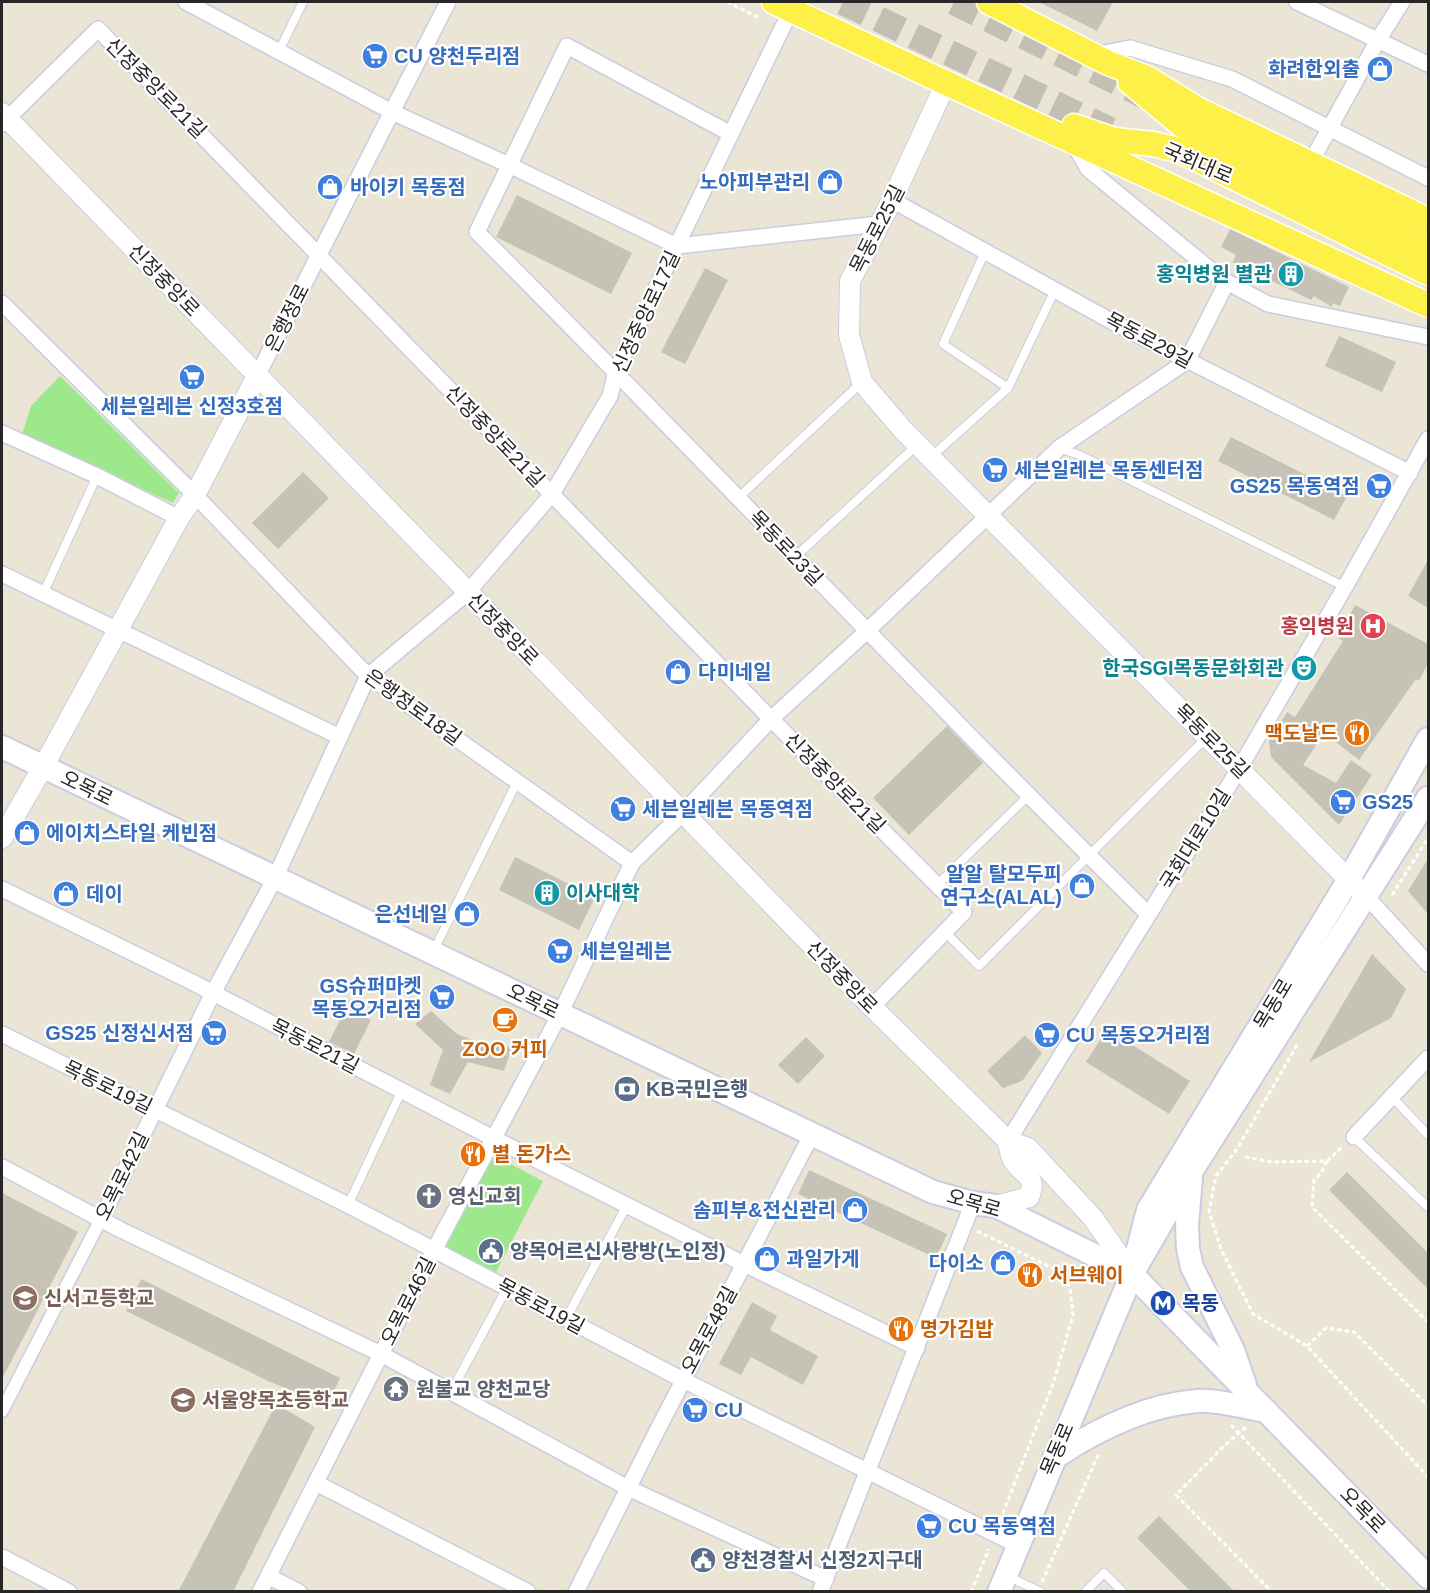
<svg xmlns="http://www.w3.org/2000/svg" width="1430" height="1593" viewBox="0 0 1430 1593" font-family="Helvetica,'Noto Sans KR',sans-serif">
<rect width="100%" height="100%" fill="#ebe5d6"/>
<g fill="#9de88c">
<polygon points="60,376 179,493 173,503 22,435 31,406"/>
<polygon points="493,1155 543,1181 496,1272 446,1247"/>
</g>
<g fill="#c6c2b6">
<polygon points="1039,2 1113,2 1097,31"/>
<polygon points="517,195 632,253 611,294 496,237"/>
<polygon points="1230,229 1349,287 1340,306 1332,303 1332,307 1314,296 1311,300 1233,262 1236,255 1221,247"/>
<polygon points="705,268 728,280 685,364 661,352"/>
<polygon points="1339,336 1396,362 1382,392 1325,366"/>
<polygon points="1231,437 1347,496 1334,520 1218,461"/>
<polygon points="303,472 329,498 278,549 252,523"/>
<polygon points="1428,560 1428,608 1408,596"/>
<polygon points="1355,605 1428,644 1428,663 1419,681 1416,679 1359,760 1324,733 1303,765 1336,783 1351,760 1372,775 1339,825 1271,757 1269,741 1287,712 1295,717 1343,641 1338,638"/>
<polygon points="947,726 983,763 909,835 873,798"/>
<polygon points="515,857 595,897 579,930 499,890"/>
<polygon points="1428,859 1428,914 1408,891"/>
<polygon points="1372,954 1406,989 1391,1018 1309,1062"/>
<polygon points="346,1008 371,1020 354,1054 329,1042"/>
<polygon points="431,1011 457,1034 475,1041 512,1047 504,1071 468,1062 450,1094 430,1085 443,1050 415,1024"/>
<polygon points="1107,1029 1190,1081 1169,1114 1086,1062"/>
<polygon points="1025,1035 1042,1053 1022,1081 1003,1088 987,1071"/>
<polygon points="806,1037 825,1056 798,1084 778,1065"/>
<polygon points="809,1170 947,1234 936,1258 798,1194"/>
<polygon points="1347,1172 1428,1253 1428,1289 1329,1190"/>
<polygon points="2,1193 78,1232 2,1379"/>
<polygon points="141,1279 340,1378 327,1405 268,1381 126,1311"/>
<polygon points="752,1302 777,1316 770,1330 818,1356 803,1385 751,1357 741,1375 719,1364"/>
<polygon points="276,1404 315,1427 233,1592 178,1592"/>
<polygon points="1159,1516 1235,1592 1191,1592 1137,1538"/>
</g>
<g fill="none" stroke-linecap="round" stroke-linejoin="round">
<g stroke="#c4bfb3" stroke-width="26" stroke-dasharray="26 13" stroke-linecap="butt">
<polyline points="843,2 1110,130"/>
<polyline points="954,2 1149,98"/>
</g>
<defs>
<g id="service">
<polyline points="279,51 303,2"/>
<polyline points="985,252 943,344 1008,388"/>
<polyline points="1059,448 1082,456 1345,587"/>
<polyline points="931,457 1008,388 1055,290"/>
<polyline points="738,498 861,383"/>
<polyline points="795,557 916,446"/>
<polyline points="43,594 97,476"/>
<polyline points="937,885 1029,795"/>
<polyline points="945,932 979,966 1206,738"/>
<polyline points="434,950 517,782"/>
<polyline points="1392,1097 1428,1135"/>
<polyline points="1354,1137 1428,1207"/>
<polyline points="348,1205 402,1090"/>
<polyline points="566,1319 627,1205"/>
<polyline points="451,1392 507,1288"/>
<polyline points="1007,1576 1041,1592"/>
<polyline points="1085,1592 1104,1573 1123,1592"/>
</g>
<polyline id="pedestrian" points="2,1411 101,1219"/>
<g id="minor">
<polyline points="186,2 392,112 509,165 677,246 879,224"/>
<polyline points="1297,2 1428,64"/>
<polyline points="1094,55 1130,48 1232,79 1428,178"/>
<polyline points="2,124 98,29 771,719 964,912 872,1007"/>
<path d="M731 134 567 46 477 232C703 458 921 691 1148 914"/>
<polyline points="1073,143 1088,169 1223,280 1268,304 1428,337"/>
<polyline points="1311,162 1378,40 1402,2"/>
<polyline points="892,200 1120,326 1410,473"/>
<polyline points="2,303 195,495 368,676 632,863"/>
<polyline points="257,376 448,2"/>
<polyline points="2,433 97,476 179,518"/>
<polyline points="2,574 340,737"/>
<polyline points="2,889 190,981 493,1138 744,1264 917,1348"/>
<polyline points="1367,897 1428,964"/>
<polyline points="2,1034 348,1205 683,1380 1017,1545"/>
<polyline points="1354,1137 1428,1058"/>
<polyline points="1008,1141 1239,769 1345,587 1428,439"/>
<polyline points="2,1167 121,1230 381,1354 628,1488 826,1579"/>
<polyline points="101,1219 213,993 275,878 368,676 468,592 552,494 610,396 616,371 791,10"/>
<polyline points="316,1483 528,1592"/>
<polyline points="2,1557 69,1592"/>
<polyline points="268,1576 299,1592"/>
<polyline points="260,1592 434,1250 560,1014 632,863 683,813 771,719 866,632 1059,448 1187,361 1227,282"/>
<polyline points="576,1592 660,1425 812,1134"/>
<polyline points="820,1592 973,1203"/>
</g>
<g id="tertiary">
<polyline points="946,83 892,200 850,281 849,335 862,382 903,430 1358,889"/>
<polyline points="2,113 872,1007 1008,1141 1028,1148 1093,1218 1132,1274"/>
<polyline points="2,838 43,767 179,518 195,495 257,376"/>
<path d="M996 1206 1029 1197C1038 1175 1023 1176 1013 1160 1010 1155 1009 1147 1008 1141"/>
</g>
<g id="secondary">
<polyline points="2,747 933,1192 973,1203 996,1206 1132,1274 1428,1577"/>
<polyline points="1191,1178 1187,1224 1188,1249 1192,1267 1233,1350 1245,1385"/>
<polyline points="1138,1249 1148,1210 1349,879 1428,739"/>
<path d="M1054 1458C1096 1430 1145 1405 1197 1401 1215 1399 1247 1408 1266 1411"/>
<polyline points="999,1592 1132,1274 1191,1172 1428,798"/>
</g>
<g id="primary">
<polyline points="774,2 946,83 1428,305"/>
<polyline points="989,2 1108,63 1147,78 1197,109 1428,220"/>
<polyline points="1130,82 1183,126 1428,247"/>
<polyline points="1074,126 1115,140 1153,144 1178,150 1428,273"/>
</g>
</defs>
<use href="#service" stroke="#cbcce2" stroke-width="10"/>
<use href="#pedestrian" stroke="#cbcce2" stroke-width="15"/>
<use href="#minor" stroke="#cbcce2" stroke-width="18"/>
<use href="#tertiary" stroke="#cbcce2" stroke-width="22"/>
<use href="#secondary" stroke="#cbcce2" stroke-width="26"/>
<use href="#primary" stroke="#fff" stroke-width="27"/>
<g stroke="#fff" stroke-width="3" stroke-dasharray="4.5 3" stroke-linecap="butt">
<polyline points="727,2 760,18"/>
<polyline points="1392,895 1428,838"/>
<polyline points="1297,1045 1237,1149 1216,1176 1209,1211 1221,1249 1253,1314 1307,1346 1428,1477"/>
<polyline points="1245,1157 1272,1162 1327,1161 1321,1173 1314,1180 1312,1207 1428,1322"/>
<polyline points="1327,1161 1343,1146"/>
<polyline points="977,1231 1058,1271 1070,1287 1073,1315 1054,1381 1000,1521"/>
<polyline points="1307,1346 1326,1328 1354,1332 1428,1406"/>
<polyline points="1231,1425 1390,1592"/>
<polyline points="1246,1427 1224,1446 1176,1495 1272,1592"/>
<polyline points="1042,1582 1099,1453"/>
<polyline points="971,1592 989,1549"/>
</g>
<use href="#service" stroke="#fff" stroke-width="8"/>
<use href="#pedestrian" stroke="#fff" stroke-width="12"/>
<use href="#minor" stroke="#fff" stroke-width="15"/>
<use href="#tertiary" stroke="#fff" stroke-width="20"/>
<use href="#secondary" stroke="#fff" stroke-width="22"/>
<use href="#primary" stroke="#fdf049" stroke-width="24"/>
</g>
<defs>
<symbol id="supermarket-disc" viewBox="-11 -11 22 22"><circle r="9.5" fill="#3f7fe0" stroke="#fff"/><path d="M-6-5.5h2.5l.6 2H6L4.5 2H-2.5L-4.4-4H-6ZM-1.5 3.2a1.3 1.3 0 1 0 .1 0ZM3 3.2a1.3 1.3 0 1 0 .1 0Z" fill="#fff"/></symbol>
<symbol id="shop-disc" viewBox="-11 -11 22 22"><circle r="9.5" fill="#3f7fe0" stroke="#fff"/><path d="M-5-2.5h2.3a2.7 3.5 0 0 1 5.4 0H5L5.5 6h-11ZM-1.5-2.5h3a1.5 2.3 0 0 0-3 0Z" fill="#fff"/></symbol>
<symbol id="building-disc" viewBox="-11 -11 22 22"><circle r="9.5" fill="#0f9aa8" stroke="#fff"/><path d="M-4-6H4V6H1V3H-1V6H-4ZM-2.5-4.3h1.7v1.8h-1.7ZM.8-4.3h1.7v1.8H.8ZM-2.5-1h1.7V.8h-1.7ZM.8-1h1.7V.8H.8Z" fill="#fff"/></symbol>
<symbol id="hospital-disc" viewBox="-11 -11 22 22"><circle r="9.5" fill="#e0444e" stroke="#fff"/><path d="M-5-5h3v3.5h4V-5h3V5h-3V1.5h-4V5h-3Z" fill="#fff"/></symbol>
<symbol id="theatre-disc" viewBox="-11 -11 22 22"><circle r="9.5" fill="#0f9aa8" stroke="#fff"/><path d="M-5-5.5Q0-4 5-5.5V0Q5 5 0 6Q-5 5-5 0ZM-3.3-2.5H-1v1.5H-3.3ZM1-2.5H3.3v1.5H1ZM-2.8 1Q0 5.5 2.8 1Z" fill="#fff"/></symbol>
<symbol id="restaurant-disc" viewBox="-11 -11 22 22"><circle r="9.5" fill="#e8710a" stroke="#fff"/><path d="M-5-6h1v4h1v-4h1v4h1v-4h1v5L-1.5 .5V6h-2V.5L-5-1ZM5-6V6H3V1.5H1.5Q1.5-4 5-6Z" fill="#fff"/></symbol>
<symbol id="cafe-disc" viewBox="-11 -11 22 22"><circle r="9.5" fill="#e8710a" stroke="#fff"/><path d="M-5.5-4.5H6V0H3Q3 3.5 0 3.5H-2.5Q-5.5 3.5-5.5 0ZM3-3.2v2h1.7v-2ZM-6 4.5H4V6H-6Z" fill="#fff"/></symbol>
<symbol id="bank-disc" viewBox="-11 -11 22 22"><circle r="9.5" fill="#5c6f8a" stroke="#fff"/><path d="M-6-4H6V4H-6ZM0-2.3a2.3 2.3 0 1 0 0 4.6a2.3 2.3 0 1 0 0-4.6Z" fill="#fff"/></symbol>
<symbol id="church-disc" viewBox="-11 -11 22 22"><circle r="9.5" fill="#6b7280" stroke="#fff"/><path d="M-1.2-6h2.4v3.5h3.3v2.4h-3.3V6h-2.4V-.1h-3.3v-2.4h3.3Z" fill="#fff"/></symbol>
<symbol id="civic-disc" viewBox="-11 -11 22 22"><circle r="9.5" fill="#5c6f8a" stroke="#fff"/><path d="M-.6-6.5H3V-4.5H.6V-3L4-1V1h2V6H-6V1h2V-1L-.6-3ZM-1.2 2.5V6h2.4V2.5Z" fill="#fff"/></symbol>
<symbol id="school-disc" viewBox="-11 -11 22 22"><circle r="9.5" fill="#8d6e63" stroke="#fff"/><path d="M0-5L7-2L0 1L-7-2ZM-4 1L0 2.5L4 1V4Q0 6-4 4Z" fill="#fff"/></symbol>
<symbol id="metro-disc" viewBox="-11 -11 22 22"><circle r="9.5" fill="#1a4fb4" stroke="#fff"/><path d="M-5.5 5V-5H-3L0 0L3-5H5.5V5H3V-.5L0 4L-3-.5V5Z" fill="#fff"/></symbol>
<symbol id="temple-disc" viewBox="-11 -11 22 22"><circle r="9.5" fill="#6b7280" stroke="#fff"/><path d="M0-6L5-2H3V0L6.5 2.5H4V6H1.5V3h-3V6H-4V2.5H-6.5L-3 0V-2H-5Z" fill="#fff"/></symbol>
</defs>
<g fill-rule="evenodd">
<use href="#supermarket-disc" x="360" y="41" width="30" height="30"/>
<use href="#shop-disc" x="1365" y="54" width="30" height="30"/>
<use href="#shop-disc" x="815" y="167" width="30" height="30"/>
<use href="#shop-disc" x="315" y="172" width="30" height="30"/>
<use href="#building-disc" x="1276" y="259" width="30" height="30"/>
<use href="#supermarket-disc" x="177" y="362" width="30" height="30"/>
<use href="#supermarket-disc" x="980" y="455" width="30" height="30"/>
<use href="#supermarket-disc" x="1364" y="471" width="30" height="30"/>
<use href="#hospital-disc" x="1358" y="611" width="30" height="30"/>
<use href="#theatre-disc" x="1289" y="653" width="30" height="30"/>
<use href="#shop-disc" x="663" y="657" width="30" height="30"/>
<use href="#restaurant-disc" x="1342" y="718" width="30" height="30"/>
<use href="#supermarket-disc" x="1328" y="787" width="30" height="30"/>
<use href="#supermarket-disc" x="608" y="794" width="30" height="30"/>
<use href="#shop-disc" x="12" y="818" width="30" height="30"/>
<use href="#shop-disc" x="1067" y="871" width="30" height="30"/>
<use href="#building-disc" x="532" y="878" width="30" height="30"/>
<use href="#shop-disc" x="51" y="879" width="30" height="30"/>
<use href="#shop-disc" x="452" y="899" width="30" height="30"/>
<use href="#supermarket-disc" x="545" y="936" width="30" height="30"/>
<use href="#supermarket-disc" x="427" y="982" width="30" height="30"/>
<use href="#cafe-disc" x="490" y="1005" width="30" height="30"/>
<use href="#supermarket-disc" x="199" y="1018" width="30" height="30"/>
<use href="#supermarket-disc" x="1032" y="1020" width="30" height="30"/>
<use href="#bank-disc" x="612" y="1074" width="30" height="30"/>
<use href="#restaurant-disc" x="458" y="1139" width="30" height="30"/>
<use href="#church-disc" x="414" y="1181" width="30" height="30"/>
<use href="#shop-disc" x="840" y="1195" width="30" height="30"/>
<use href="#civic-disc" x="476" y="1236" width="30" height="30"/>
<use href="#shop-disc" x="752" y="1244" width="30" height="30"/>
<use href="#shop-disc" x="988" y="1248" width="30" height="30"/>
<use href="#restaurant-disc" x="1015" y="1260" width="30" height="30"/>
<use href="#school-disc" x="10" y="1283" width="30" height="30"/>
<use href="#metro-disc" x="1148" y="1288" width="30" height="30"/>
<use href="#restaurant-disc" x="886" y="1314" width="30" height="30"/>
<use href="#temple-disc" x="381" y="1374" width="30" height="30"/>
<use href="#school-disc" x="168" y="1385" width="30" height="30"/>
<use href="#supermarket-disc" x="680" y="1395" width="30" height="30"/>
<use href="#supermarket-disc" x="914" y="1511" width="30" height="30"/>
<use href="#civic-disc" x="688" y="1545" width="30" height="30"/>
</g>
<g text-anchor="middle" dominant-baseline="central" stroke-width="4.5" stroke-linejoin="round" paint-order="stroke">
<g font-size="20" font-weight="bold" fill="#366cbe" stroke="#fff" text-anchor="start">
<text x="394" y="56">CU 양천두리점</text>
<text x="1360" y="69" text-anchor="end">화려한외출</text>
<text x="810" y="182" text-anchor="end">노아피부관리</text>
<text x="350" y="187">바이키 목동점</text>
<text x="192" y="406" text-anchor="middle">세븐일레븐 신정3호점</text>
<text x="1014" y="470">세븐일레븐 목동센터점</text>
<text x="1360" y="486" text-anchor="end">GS25 목동역점</text>
<text x="698" y="672">다미네일</text>
<text x="1362" y="802">GS25</text>
<text x="642" y="809">세븐일레븐 목동역점</text>
<text x="46" y="833">에이치스타일 케빈점</text>
<text x="1062" y="874" text-anchor="end">알알 탈모두피<tspan x="1062" dy="23">연구소(ALAL)</tspan></text>
<text x="86" y="894">데이</text>
<text x="448" y="914" text-anchor="end">은선네일</text>
<text x="580" y="951">세븐일레븐</text>
<text x="422" y="986" text-anchor="end">GS슈퍼마켓<tspan x="422" dy="23">목동오거리점</tspan></text>
<text x="194" y="1033" text-anchor="end">GS25 신정신서점</text>
<text x="1066" y="1035">CU 목동오거리점</text>
<text x="836" y="1210" text-anchor="end">솜피부&amp;전신관리</text>
<text x="786" y="1259">과일가게</text>
<text x="984" y="1263" text-anchor="end">다이소</text>
<text x="714" y="1410">CU</text>
<text x="948" y="1526">CU 목동역점</text>
</g>
<g font-size="20" fill="#272727" stroke="#fff">
<text transform="translate(156 88) rotate(45)">신정중앙로21길</text>
<text transform="translate(1198 163) rotate(23)">국회대로</text>
<text transform="translate(877 229) rotate(-63)">목동로25길</text>
<text transform="translate(164 280) rotate(46)">신정중앙로</text>
<text transform="translate(646 312) rotate(-65)">신정중앙로17길</text>
<text transform="translate(287 318) rotate(-63)">은행정로</text>
<text transform="translate(1149 340) rotate(28)">목동로29길</text>
<text transform="translate(495 436) rotate(46)">신정중앙로21길</text>
<text transform="translate(786 548) rotate(46)">목동로23길</text>
<text transform="translate(503 629) rotate(46)">신정중앙로</text>
<text transform="translate(413 707) rotate(36)">은행정로18길</text>
<text transform="translate(1212 741) rotate(45)">목동로25길</text>
<text transform="translate(835 783) rotate(45)">신정중앙로21길</text>
<text transform="translate(87 788) rotate(26)">오목로</text>
<text transform="translate(1195 839) rotate(-58)">국회대로10길</text>
<text transform="translate(842 977) rotate(46)">신정중앙로</text>
<text transform="translate(533 1001) rotate(26)">오목로</text>
<text transform="translate(1273 1004) rotate(-59)">목동로</text>
<text transform="translate(315 1046) rotate(27)">목동로21길</text>
<text transform="translate(108 1087) rotate(26)">목동로19길</text>
<text transform="translate(122 1176) rotate(-64)">오목로42길</text>
<text transform="translate(974 1203) rotate(16)">오목로</text>
<text transform="translate(408 1301) rotate(-63)">오목로46길</text>
<text transform="translate(541 1306) rotate(28)">목동로19길</text>
<text transform="translate(709 1330) rotate(-62)">오목로48길</text>
<text transform="translate(1057 1449) rotate(-67)">목동로</text>
<text transform="translate(1363 1510) rotate(46)">오목로</text>
</g>
<g font-size="20" font-weight="bold" fill="#0d838f" stroke="#fff" text-anchor="end">
<text x="1272" y="274">홍익병원 별관</text>
<text x="1284" y="668">한국SGI목동문화회관</text>
<text x="566" y="893" text-anchor="start">이사대학</text>
</g>
<g font-size="20" font-weight="bold" fill="#be3a42" stroke="#fff" text-anchor="end">
<text x="1354" y="626">홍익병원</text>
</g>
<g font-size="20" font-weight="bold" fill="#c56008" stroke="#fff" text-anchor="start">
<text x="1338" y="733" text-anchor="end">맥도날드</text>
<text x="505" y="1049" text-anchor="middle">ZOO 커피</text>
<text x="492" y="1154">별 돈가스</text>
<text x="1050" y="1275">서브웨이</text>
<text x="920" y="1329">명가김밥</text>
</g>
<g font-size="20" font-weight="bold" fill="#4e5e75" stroke="#fff" text-anchor="start">
<text x="646" y="1089">KB국민은행</text>
<text x="510" y="1251">양목어르신사랑방(노인정)</text>
<text x="722" y="1560">양천경찰서 신정2지구대</text>
</g>
<g font-size="20" font-weight="bold" fill="#5b616d" stroke="#fff" text-anchor="start">
<text x="448" y="1196">영신교회</text>
<text x="416" y="1389">원불교 양천교당</text>
</g>
<g font-size="20" font-weight="bold" fill="#785e54" stroke="#fff" text-anchor="start">
<text x="44" y="1298">신서고등학교</text>
<text x="202" y="1400">서울양목초등학교</text>
</g>
<g font-size="20" font-weight="bold" fill="#164399" stroke="#fff" text-anchor="start">
<text x="1182" y="1303">목동</text>
</g>
</g>
<rect width="1430" height="1593" fill="none" stroke="#272727" stroke-width="6"/>
</svg>
